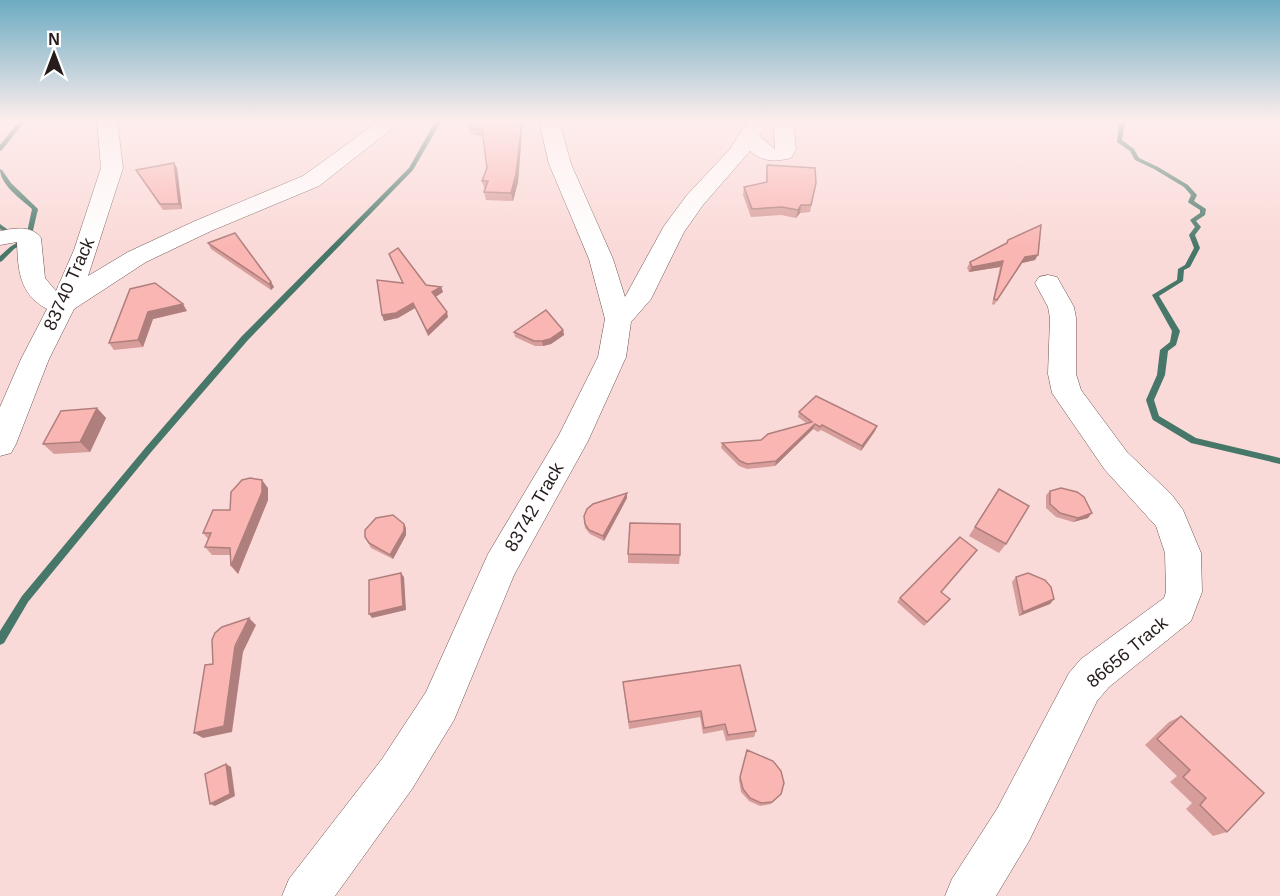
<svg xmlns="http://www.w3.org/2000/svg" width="1280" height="896" viewBox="0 0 1280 896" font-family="Arial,sans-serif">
<rect width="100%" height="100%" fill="#fadad8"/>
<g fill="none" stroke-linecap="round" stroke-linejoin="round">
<g fill="#477769" fill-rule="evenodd">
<polygon points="20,120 26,120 2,150 0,151 0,145"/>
<polygon points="436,120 442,120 413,170 248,340 152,451 28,602 4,643 0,645 0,631 22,596 146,447 242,336 409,168"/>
<polygon points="1122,120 1128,120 1125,124 1122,140 1134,149 1139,158 1158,167 1188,185 1197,195 1194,201 1206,209 1205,215 1196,221 1201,227 1195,235 1200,248 1190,267 1184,270 1183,281 1159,296 1180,331 1176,345 1168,351 1165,375 1154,400 1159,416 1196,438 1280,458 1280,464 1191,443 1153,420 1152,418 1146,400 1157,375 1160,350 1170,342 1172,331 1152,295 1177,280 1178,269 1185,265 1194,248 1189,235 1195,227 1190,220 1200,213 1200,210 1189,203 1188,202 1191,195 1184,187 1154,169 1135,160 1130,151 1117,142 1119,124"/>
<path d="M0 169 2 170 11 183 38 209 31 239 14 249 2 261 0 262V256L10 247 26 237 32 209C21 199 0 185 0 169Z"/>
<polygon points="0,224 7,229 7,231 3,231 0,229"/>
</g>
<defs>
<g id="minor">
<path d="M97 120H117L123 168 88 276 128 252 195 221 303 176 380 120H403L319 186 211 231 146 262 74 309 49 359 16 444 11 453 0 456V407L21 359 47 309C19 294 18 270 17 242L0 245V231C14 228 32 225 41 238L45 278 56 291 74 250 101 168Z"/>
<path d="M539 120H559L571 164 613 259 625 297 664 226 687 195 730 149 749 120H769L759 136 775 149 773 120H793L796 149 791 158C775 162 763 162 750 151L703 205 684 232 651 299 631 322 626 357 588 441 514 575 454 720 412 789 335 896H282L289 879 382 759 426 692 488 554 559 435 598 357 605 319 589 259 549 164Z"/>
<polygon points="1048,275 1057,277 1074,307 1076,318 1076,374 1081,390 1127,452 1172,495 1183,510 1201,553 1202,592 1191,621 1109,687 1097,701 1029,841 996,896 945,896 952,879 997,809 1069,673 1081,659 1164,598 1166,592 1165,553 1156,526 1105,470 1052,393 1048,374 1050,318 1048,307 1035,283 1039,277"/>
</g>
</defs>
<use href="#minor" stroke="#6d5352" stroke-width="1"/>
<use href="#minor" fill="#fff" fill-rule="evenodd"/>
</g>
<g fill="#d79d9a">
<polygon points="472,120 523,120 518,182 513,201 486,200 484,192 486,188 484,188 482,181 487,168 483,137 470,134 468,127"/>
<polygon points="174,163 177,168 182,209 163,210 139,175"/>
<polygon points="767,165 816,183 810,212 800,213 796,218 781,215 751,217 743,195 744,187 766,183"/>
<polygon points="1008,240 1035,260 1022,263 994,305 992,304 1000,267 969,272 967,268 970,262 1006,243"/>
<polygon points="208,243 271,282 274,287 271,290 211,249"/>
<polygon points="389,254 426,285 441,287 443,292 435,297 448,317 428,336 415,308 398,318 384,321 382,315 402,282"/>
<polygon points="130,289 187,311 153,319 143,347 114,350 109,343"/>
<polygon points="563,330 564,335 551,344 543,346 535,346 515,337 514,332"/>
<polygon points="97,408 106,418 90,452 54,454 43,444"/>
<polygon points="799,412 877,426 875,431 861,451 821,430 818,432 813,429 775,466 747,469 739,466 721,448 722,443 761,440 806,423 798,417"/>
<polygon points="268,488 268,500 238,574 230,555 212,555 205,547 208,539 203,533 230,510"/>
<polygon points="999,489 1006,544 999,553 969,536"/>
<polygon points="1050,491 1088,518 1073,522 1056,517 1046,508 1046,495"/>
<polygon points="627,493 627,498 604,541 590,534 585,528 584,516"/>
<polygon points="404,524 406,528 406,535 393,559 371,548 365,537"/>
<polygon points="628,554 680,555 679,564 628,563"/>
<polygon points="1016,577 1054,599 1050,604 1019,616 1012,582"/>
<polygon points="941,592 947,603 924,626 897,602 900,598"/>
<polygon points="623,682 756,731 754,737 726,741 723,730 703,734 700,717 629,729"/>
<polygon points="1181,716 1227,832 1213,836 1186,809 1192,803 1170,782 1177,776 1145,745 1169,722"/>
<polygon points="747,750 779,796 771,804 760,806 749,801 741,792 739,780"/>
</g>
<g fill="#af7f7d">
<polygon points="522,120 523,120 518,182 513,201 511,193"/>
<polygon points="174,163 177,168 182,209 179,204"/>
<polygon points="801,205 800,213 796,218 798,210"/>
<polygon points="1038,255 1035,260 1022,263 994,305 1025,257"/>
<polygon points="1003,261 1000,267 969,272 972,267"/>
<polygon points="271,282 274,287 271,290 269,284"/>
<polygon points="441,287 443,292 434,298 432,292"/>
<polygon points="413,303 415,308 398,318 384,321 382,315"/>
<polygon points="183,304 187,311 153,319 143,347 138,340 148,312"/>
<polygon points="447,312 448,317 428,336 427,331"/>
<polygon points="563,330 564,335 551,344 543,346 542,341"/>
<polygon points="97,408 106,418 90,452 80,442"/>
<polygon points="815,424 813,429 775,466 776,461"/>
<polygon points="877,426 875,431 861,451 862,446"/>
<polygon points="262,480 268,488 268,500 238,574 231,566"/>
<polygon points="627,493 627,498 604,541 603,536"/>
<polygon points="1092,513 1088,518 1073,522 1078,518"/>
<polygon points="404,524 406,528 406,535 393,559 390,555"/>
<polygon points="401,573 404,577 406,610 372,618 369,614"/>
<polygon points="1054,599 1050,604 1019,616 1023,612"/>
<polygon points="249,618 256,625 243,652 232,732 203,738 194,733"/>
<polygon points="226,764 231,767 235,796 215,806 210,804"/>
</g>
<g fill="#fab6b3" stroke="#af7f7d" stroke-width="1.5">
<polygon points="472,120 522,120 516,174 511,193 484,192 488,181 482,181 487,168 482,130 468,127"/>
<polygon points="174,163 179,204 160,204 136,170"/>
<polygon points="767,165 815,168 816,183 811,205 801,205 798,210 782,207 752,209 744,187 767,182"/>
<polygon points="1041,225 1038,255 1025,257 997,300 994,299 1003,261 972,267 970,262 1007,243 1008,240"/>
<polygon points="235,233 271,282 269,284 208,243"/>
<polygon points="398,248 426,285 441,287 432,292 447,312 427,331 413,303 396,313 382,315 377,280 403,283 389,254"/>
<polygon points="155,283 183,304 148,312 138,340 109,343 130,289"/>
<polygon points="546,310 563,330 550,339 542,341 534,341 514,332"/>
<polygon points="816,396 877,426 862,446 822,425 820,427 815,424 776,461 747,464 740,461 722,443 761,440 768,434 812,422 799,412"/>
<polygon points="97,408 80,442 43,444 61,411"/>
<polygon points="250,478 262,480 262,492 231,566 230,548 205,547 211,533 203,533 213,510 230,510 231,492 242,480"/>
<polygon points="1061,488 1077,492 1084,497 1092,513 1078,518 1060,513 1050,504 1050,491"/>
<polygon points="999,489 1029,506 1006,544 975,527"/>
<polygon points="627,493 603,536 589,530 585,524 584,516 587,509 593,504"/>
<polygon points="393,515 404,524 404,531 390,555 369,543 365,537 365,530 376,518"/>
<polygon points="630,523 680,524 680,555 628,554"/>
<polygon points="960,537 977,550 941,592 950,599 927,622 900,598"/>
<polygon points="401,573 403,606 369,614 369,580"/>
<polygon points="1028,573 1045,580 1051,587 1054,599 1023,612 1016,577"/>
<polygon points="249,618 235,646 224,726 194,733 205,665 213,664 212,640 215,633 222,627"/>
<polygon points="740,665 756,731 728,735 725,724 704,728 701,711 629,722 623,682"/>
<polygon points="1181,716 1264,793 1227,832 1200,805 1206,798 1183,777 1190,770 1157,739"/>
<polygon points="747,750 773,761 781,771 784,783 781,794 772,802 761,803 750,798 743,789 740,777"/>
<polygon points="226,764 230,794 210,804 205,774"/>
</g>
<linearGradient id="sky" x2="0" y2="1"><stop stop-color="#6dabc2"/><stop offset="0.49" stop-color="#fdeeed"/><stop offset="1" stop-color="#fdeeed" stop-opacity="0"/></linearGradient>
<rect width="1280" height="246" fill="url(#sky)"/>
<g text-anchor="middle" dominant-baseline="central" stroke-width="5" stroke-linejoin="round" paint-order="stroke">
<g font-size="18" fill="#271c1c" stroke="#fff">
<text transform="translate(69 284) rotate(-66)">83740 Track</text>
<text transform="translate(534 507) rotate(-60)">83742 Track</text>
<text transform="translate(1127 652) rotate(-40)">86656 Track</text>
</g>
</g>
<g transform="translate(54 54)" stroke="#ffffff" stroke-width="4.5" paint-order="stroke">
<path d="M0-4.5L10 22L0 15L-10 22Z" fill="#271c1c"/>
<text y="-9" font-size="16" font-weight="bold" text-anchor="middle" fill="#271c1c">N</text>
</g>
</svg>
